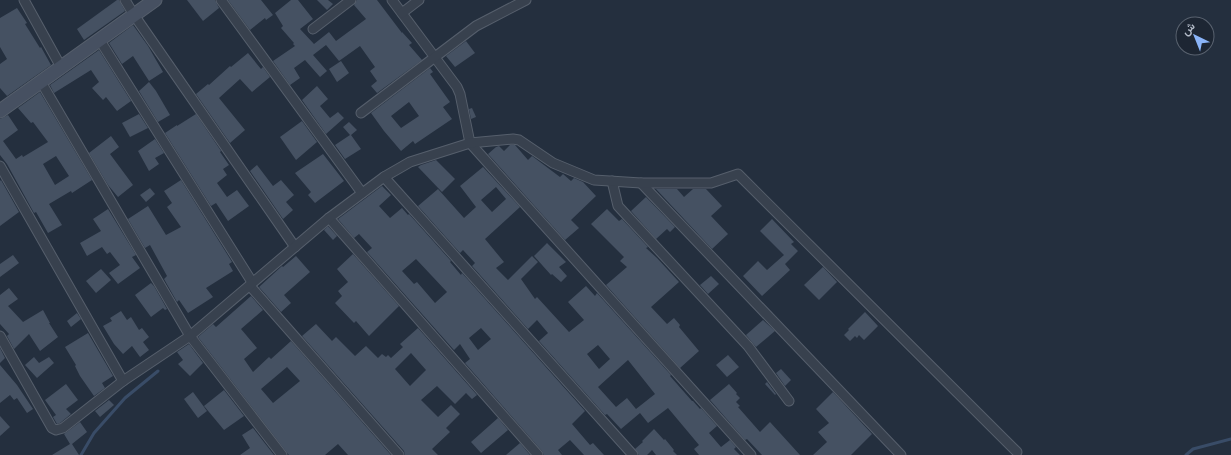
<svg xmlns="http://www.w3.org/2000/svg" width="1231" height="455" viewBox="0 0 1231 455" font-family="'DM Sans',Vazirmatn,sans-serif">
<rect width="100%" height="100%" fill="#242f3e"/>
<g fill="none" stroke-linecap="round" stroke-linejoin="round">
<g stroke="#394c67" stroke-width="3">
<polyline points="81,455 94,433 125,398 158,371"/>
<polyline points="1186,455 1193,449 1231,439"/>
</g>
</g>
<g fill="#455162" fill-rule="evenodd">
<polygon points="117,0 119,0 125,11 84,40 77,29"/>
<polygon points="187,0 215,0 219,8 203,21"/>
<polygon points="228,0 261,0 273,15 266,20 265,18 250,30"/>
<polygon points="291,0 298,0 313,19 300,29 314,44 329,32 336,41 366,19 354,5 357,0 377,0 402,33 402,32 412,43 409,45 422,60 377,93 371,86 377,81 370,71 375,67 360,46 339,61 326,45 313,55 327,71 320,77 305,60 294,68 300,78 290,85 273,61 295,46 293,44 294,43 281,28 283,26 275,13"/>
<polygon points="317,0 328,0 333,4 327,10"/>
<polygon points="17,8 27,23 25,24 40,48 41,47 51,65 7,96 0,88 0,64 7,59 0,47 0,18"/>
<polygon points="133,25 148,46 163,72 149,81 133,56 122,64 109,43"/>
<polygon points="466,41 475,53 455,67 446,56"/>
<polygon points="99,50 131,101 117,111 106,97 103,100 92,88 99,82 91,70 54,93 50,85"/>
<polygon points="248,53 261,69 263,67 270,77 252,92 240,79 219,98 245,130 230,143 196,94 208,84 209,85 230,66 231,67"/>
<polygon points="341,61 349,73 337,82 329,69"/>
<path d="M430 68 433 72 430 74 450 102 443 107 452 119 415 144 413 141 401 151 384 131 371 113ZM409 102 419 116 401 128 391 116Z"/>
<polygon points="149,82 156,91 170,115 158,122 139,91"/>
<polygon points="317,86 328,99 320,106 330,118 338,112 344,118 326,134 302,100"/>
<path d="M40 92 92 180 72 193 71 191 49 204 62 225 48 233 36 212 34 213 7 164 0 155V119L8 115 18 130 3 141 16 159 22 155 23 157 48 142 33 122 31 123 18 108ZM56 156 69 176 55 185 43 164Z"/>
<polygon points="472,108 476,117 471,119 469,109"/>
<polygon points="139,114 148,128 130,137 122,123"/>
<polygon points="196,114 221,151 220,152 229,165 223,169 227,175 217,183 227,197 237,190 249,206 228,221 216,203 211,206 165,133 177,125 177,126"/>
<polygon points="302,121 317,142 296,160 280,137"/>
<polygon points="349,122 357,130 351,135 361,149 345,159 335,145 350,135 343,127"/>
<polygon points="111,136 119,147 110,154 133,185 118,197 108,185 89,153"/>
<polygon points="155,139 164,153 155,158 159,164 149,171 138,151"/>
<polygon points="510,145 515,145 528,160 532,156 560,177 563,174 571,181 574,178 583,182 596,196 571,220 579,228 565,240 488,154 496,147 499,146 504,151"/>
<polygon points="323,154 344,181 315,203 308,195 311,192 295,173"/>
<polygon points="436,160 455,179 442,192 418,167 421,165"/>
<polygon points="257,165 273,186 281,180 294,195 286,202 293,210 283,219 250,171"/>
<path d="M483 167 520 207 485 239 504 262 496 268 508 280 532 256 538 262 521 279 535 299 537 297 569 332 584 320 568 302 586 286 595 296 597 293 671 375 670 376 692 401H693L700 409 701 408 717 426 709 433 721 447 730 440 736 447 734 449 740 455H699L694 449 699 445 668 408 648 423 640 413 621 429 607 414 605 415 539 341 548 333 537 320 528 329 472 266 475 263 463 250 460 253 418 206 438 189 464 218 476 207 460 186ZM496 187 506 199 492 212 481 200ZM598 345 610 359 599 369 587 354ZM628 360 655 394 636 409 627 398 616 407 598 387Z"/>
<polygon points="1,180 19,212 0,226 0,181"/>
<polygon points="181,180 232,262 229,264 233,271 206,288 213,297 188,313 179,300 177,302 164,279 167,276 150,245 145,248 128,219 148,206 166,235 181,227 167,207 172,203 164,191"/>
<path d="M382 186 391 195 379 206 390 218 402 208 408 215 409 214 451 261 450 262 461 275 462 273 585 411 572 424 590 445 593 443 604 455H584L570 440 558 450 562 455H544L542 451 465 363 470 359 460 344 454 350 367 252 372 248 359 234 354 238 338 219ZM416 259 447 292 435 303 417 282 414 284 402 271ZM481 328 491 339 478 350 469 338Z"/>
<polygon points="150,188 155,194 146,202 140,195"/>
<polygon points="656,189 677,189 684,197 693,189 706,189 722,206 711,216 728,234 712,249"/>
<polygon points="646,197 675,227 670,232 667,229 656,239 631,211"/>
<polygon points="108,209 136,255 132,257 140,268 118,284 109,273 120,265 110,252 107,254 102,247 87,256 80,243 101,231 93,219"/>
<polygon points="607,209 619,221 622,219 648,247 646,248 657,258 679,282 651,307 667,324 674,318 680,325 679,327 699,351 680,368 606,285 627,267 620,261 624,257 591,224"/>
<polygon points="772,219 794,242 791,244 798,251 785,264 790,270 762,296 743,276 758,261 767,270 784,255 760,231"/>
<polygon points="328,226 337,236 333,240 324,230"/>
<polygon points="547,243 566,262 559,267 567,276 561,282 552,274 551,275 534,256"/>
<polygon points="353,254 399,306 369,336 356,321 354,323 335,303 342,296 338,291 348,282 337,269"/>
<polygon points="13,255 19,263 0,277 0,264"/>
<polygon points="296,256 310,272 284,295 291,303 281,312 259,287 282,266 283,267"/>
<polygon points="823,267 837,282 819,300 804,285"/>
<polygon points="101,269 111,280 96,293 86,281"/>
<polygon points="711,276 719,284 708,294 700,285"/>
<polygon points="151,283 154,286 167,309 165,310 163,308 151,317 135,295"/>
<polygon points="9,288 18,299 8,306 23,322 43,310 50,323 49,323 58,337 40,351 29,334 14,349 7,336 9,334 0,324 0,295"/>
<path d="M251 296 263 310 241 329 257 348 244 359 253 372 269 357 271 359 291 341 391 455H348L338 444 325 455H289L288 454 198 337 213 324 216 327ZM287 367 300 381 273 403 261 389Z"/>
<polygon points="121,311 127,320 131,317 139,330 142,328 149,337 143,342 149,350 140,357 132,346 123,354 114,344 103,326 112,321 110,318"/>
<polygon points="865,312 878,326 864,340 859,335 857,338 855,336 850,341 844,335 849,330 848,329"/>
<polygon points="77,313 81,319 71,327 67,321"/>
<polygon points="763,320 775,331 756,347 746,335"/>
<path d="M316 324 332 341 336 337 355 356 366 346 378 358 382 354 386 357 388 355 391 358 403 347 400 344 418 328 477 395 472 399 466 393 455 404 437 386 421 400 438 417 451 405 460 414 446 428 450 432 432 449 438 455H405L404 451 302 336ZM411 353 426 370 410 386 395 369Z"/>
<polygon points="88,333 113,376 102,383 105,388 94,396 80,376 75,366 76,365 65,347"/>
<polygon points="189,344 203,363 190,376 178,364 183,360 177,352"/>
<polygon points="0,348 5,358 0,363"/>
<polygon points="728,355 739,367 727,377 716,365"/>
<polygon points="34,357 39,363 49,357 54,363 37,378 25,365"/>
<polygon points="0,365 17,385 33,409 27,413 17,398 14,400 10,395 0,403"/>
<polygon points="781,369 791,380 785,386 776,373"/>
<polygon points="767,382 776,394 775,395 765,384"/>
<polygon points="66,384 78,400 66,409 71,414 60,423 57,424 53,417 56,415 45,400"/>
<polygon points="729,384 737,393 736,394 740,398 736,402 740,406 738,407 760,432 770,422 800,455 762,455 747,439 745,440 710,400"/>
<polygon points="224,390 244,416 224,430 204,406"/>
<polygon points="193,392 207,411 198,418 184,399"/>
<polygon points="833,392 872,434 851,455 813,455 827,442 818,432 829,423 816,409"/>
<polygon points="109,400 114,405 100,417 95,411"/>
<polygon points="0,416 10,427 0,436"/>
<polygon points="498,418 508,430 481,453 471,442"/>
<polygon points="80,422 87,432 72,444 79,455 52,455 70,444 64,434"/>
<polygon points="253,428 274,455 240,455 250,448 242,435"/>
<polygon points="654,429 664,440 665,439 674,450 673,451 677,455 656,455 652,450 647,455 639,455 635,449 643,442 642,441"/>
<polygon points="520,443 530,455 506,455"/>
</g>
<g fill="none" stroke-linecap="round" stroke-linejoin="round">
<defs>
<g id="street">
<polyline points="24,0 61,67"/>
<polyline points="125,0 134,15 295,247"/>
<polyline points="221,0 362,193"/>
<polyline points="392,0 457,87 460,94 470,143 751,455"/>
<polyline points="402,13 419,0"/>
<polyline points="313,29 351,0"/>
<polyline points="99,39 252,282"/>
<polyline points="41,82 190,336 282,455"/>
<polyline points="361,113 476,26 526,0"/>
<polyline points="0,166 123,381"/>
<polyline points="384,177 633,455"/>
<polyline points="612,181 618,206 748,346 789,401"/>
<polyline points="641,183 901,455"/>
<polyline points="329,218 538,455"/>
<polyline points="250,286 399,455"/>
<polyline points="0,336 52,428 56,430 63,428 123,381 190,336 329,218 384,177 410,162 470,143 513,139 519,140 553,163 594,180 641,183 711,183 738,174 1017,452"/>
</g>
<polyline id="secondary" points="0,111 155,0"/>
</defs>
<use href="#street" stroke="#565f6c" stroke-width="11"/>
<use href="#secondary" stroke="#565f6c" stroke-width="15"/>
<use href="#street" stroke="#38414e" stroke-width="9"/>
<use href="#secondary" stroke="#465061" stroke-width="13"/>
</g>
<g transform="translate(1195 36) rotate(317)"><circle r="19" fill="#1d2633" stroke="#59626f"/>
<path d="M0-3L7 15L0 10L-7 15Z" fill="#8ab4f8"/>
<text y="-6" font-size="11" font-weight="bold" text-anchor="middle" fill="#b4bcc9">ش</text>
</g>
</svg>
